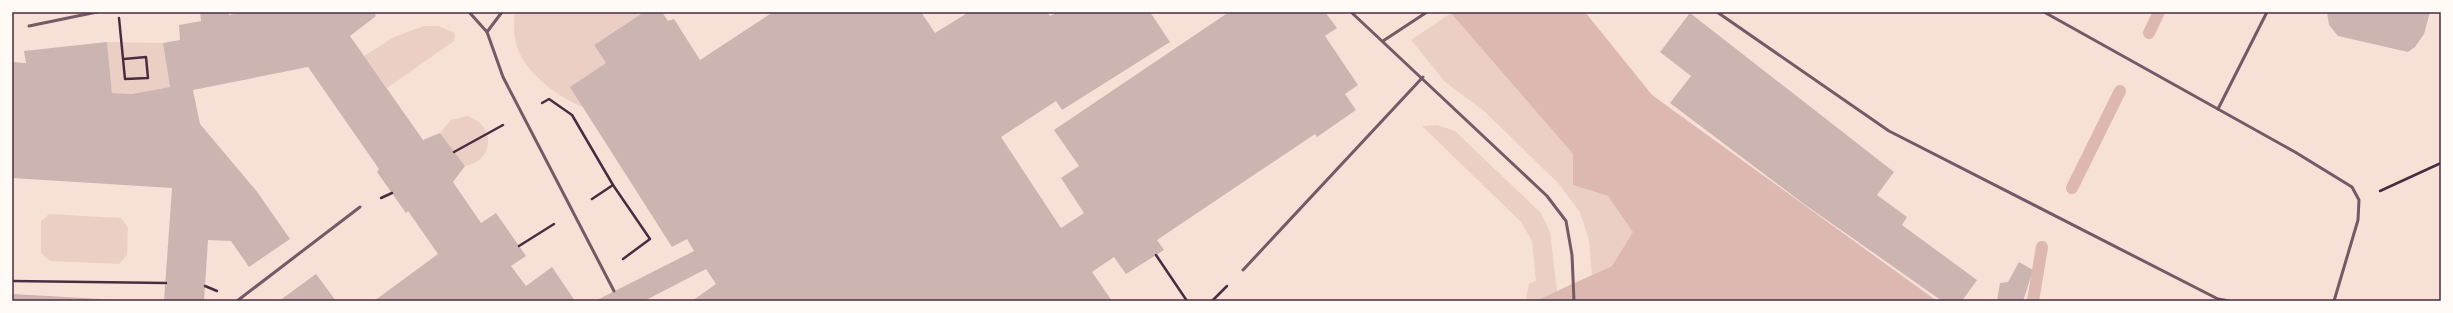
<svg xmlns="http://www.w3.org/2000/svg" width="2453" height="313" viewBox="0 0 2453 313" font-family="'Golos Text',sans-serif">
<rect width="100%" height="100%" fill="#f7e1d7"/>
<g fill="#ebcfc5">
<path d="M516 12H644L594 45 606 63 584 108C553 94 513 66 514 27 514 21 513 16 516 12Z"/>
<polygon points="1451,13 1573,154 1573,185 1608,196 1634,232 1612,266 1592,275 1589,240 1580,212 1558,183 1484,111 1445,82 1411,40"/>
<polygon points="424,26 438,26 455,33 454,41 387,88 364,56 394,37"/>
<polygon points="107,42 163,43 170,87 132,94 112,93"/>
<path d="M467 116C496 124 495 161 465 166L440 133 451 120Z"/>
<polygon points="1437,125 1455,131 1541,213 1550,232 1557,291 1535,301 1526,301 1529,283 1536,281 1532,241 1521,222 1422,126"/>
<polygon points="49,214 121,218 128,228 127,255 119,264 50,261 41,253 41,221"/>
</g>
<polygon fill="#dcb8b0" points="1450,12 1585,12 1652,95 1937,301 1535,301 1612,266 1633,232 1608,196 1573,185 1573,154"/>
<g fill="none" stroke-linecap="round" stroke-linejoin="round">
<g stroke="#dcb8b0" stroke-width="12">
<polyline points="2149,33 2159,12"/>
<polyline points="2072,188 2120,91"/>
<polyline points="2033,301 2042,247"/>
</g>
</g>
<g fill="#ccb4b1">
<polygon points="200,12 228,12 229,15 244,12 374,12 376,16 350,36 423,140 440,133 465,166 453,182 481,223 496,213 526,256 511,266 526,286 552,267 575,301 374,301 438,254 408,211 406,213 377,172 379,169 308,67 193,90 200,124 258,193 290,239 249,267 231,241 208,240 204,301 164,301 172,188 12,178 12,62 26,63 24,51 107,42 112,93 132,94 170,87 163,43 180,40 179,25 201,21"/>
<polygon points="644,12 662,12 668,21 674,19 700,60 773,12 921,12 935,33 969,12 1047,12 1050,16 1057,12 1150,12 1170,42 1062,110 1056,101 1001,137 1061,228 1084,213 1061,178 1079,166 1054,130 1229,12 1325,12 1337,28 1325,36 1358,85 1345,94 1356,110 1317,137 1315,134 1157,240 1164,250 1126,274 1114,257 1092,272 1112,301 692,301 716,284 706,269 644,301 595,301 694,251 687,239 672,247 570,87 606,63 594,45"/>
<polygon points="2327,12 2430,12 2424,34 2415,47 2408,52 2338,36 2329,25"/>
<polygon points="1690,13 1894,172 1877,195 1907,217 1902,225 1977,280 1962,301 1942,301 1804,204 1670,103 1691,76 1660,52"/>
<polygon points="2019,262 2033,270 2023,301 1997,301 2000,283 2008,282"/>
<polygon points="316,274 336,301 279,301"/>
<polygon points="12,294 119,300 119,301 12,301"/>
</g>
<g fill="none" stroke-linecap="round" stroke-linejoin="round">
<g stroke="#4a2c40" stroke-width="2.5">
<polyline points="119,18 125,79 148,78 146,57 124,59"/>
<polyline points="542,103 549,99 572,115 613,185"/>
<polyline points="454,152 503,125"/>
<polyline points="2380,191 2441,163"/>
<polyline points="381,198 392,193"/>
<polyline points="592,199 613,185 650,239 623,259"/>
<polyline points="519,246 554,224"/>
<polyline points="1156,255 1187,301"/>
<polyline points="12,281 166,283"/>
<polyline points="205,286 217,291"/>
<polyline points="1212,301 1227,286"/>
</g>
<g stroke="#755966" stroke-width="3">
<polyline points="469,12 487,32"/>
<polyline points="502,12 487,32 503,77 614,291"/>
<polyline points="1351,12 1547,196 1566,221 1572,255 1574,301"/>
<polyline points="1717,12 1889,131 2218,299 2229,301"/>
<polyline points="2044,12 2295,152 2352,187 2359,200 2358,220 2334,301"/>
<polyline points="29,26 97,12"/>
<polyline points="1383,41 1427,12"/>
<polyline points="2218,109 2267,12"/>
<polyline points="1243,270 1423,77"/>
<polyline points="237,301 360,207"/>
</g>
</g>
<rect width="2453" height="313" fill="none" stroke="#fffaf5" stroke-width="26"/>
<rect x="13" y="13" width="2427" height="287" fill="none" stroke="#4a2c40" stroke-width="1.5"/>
</svg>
